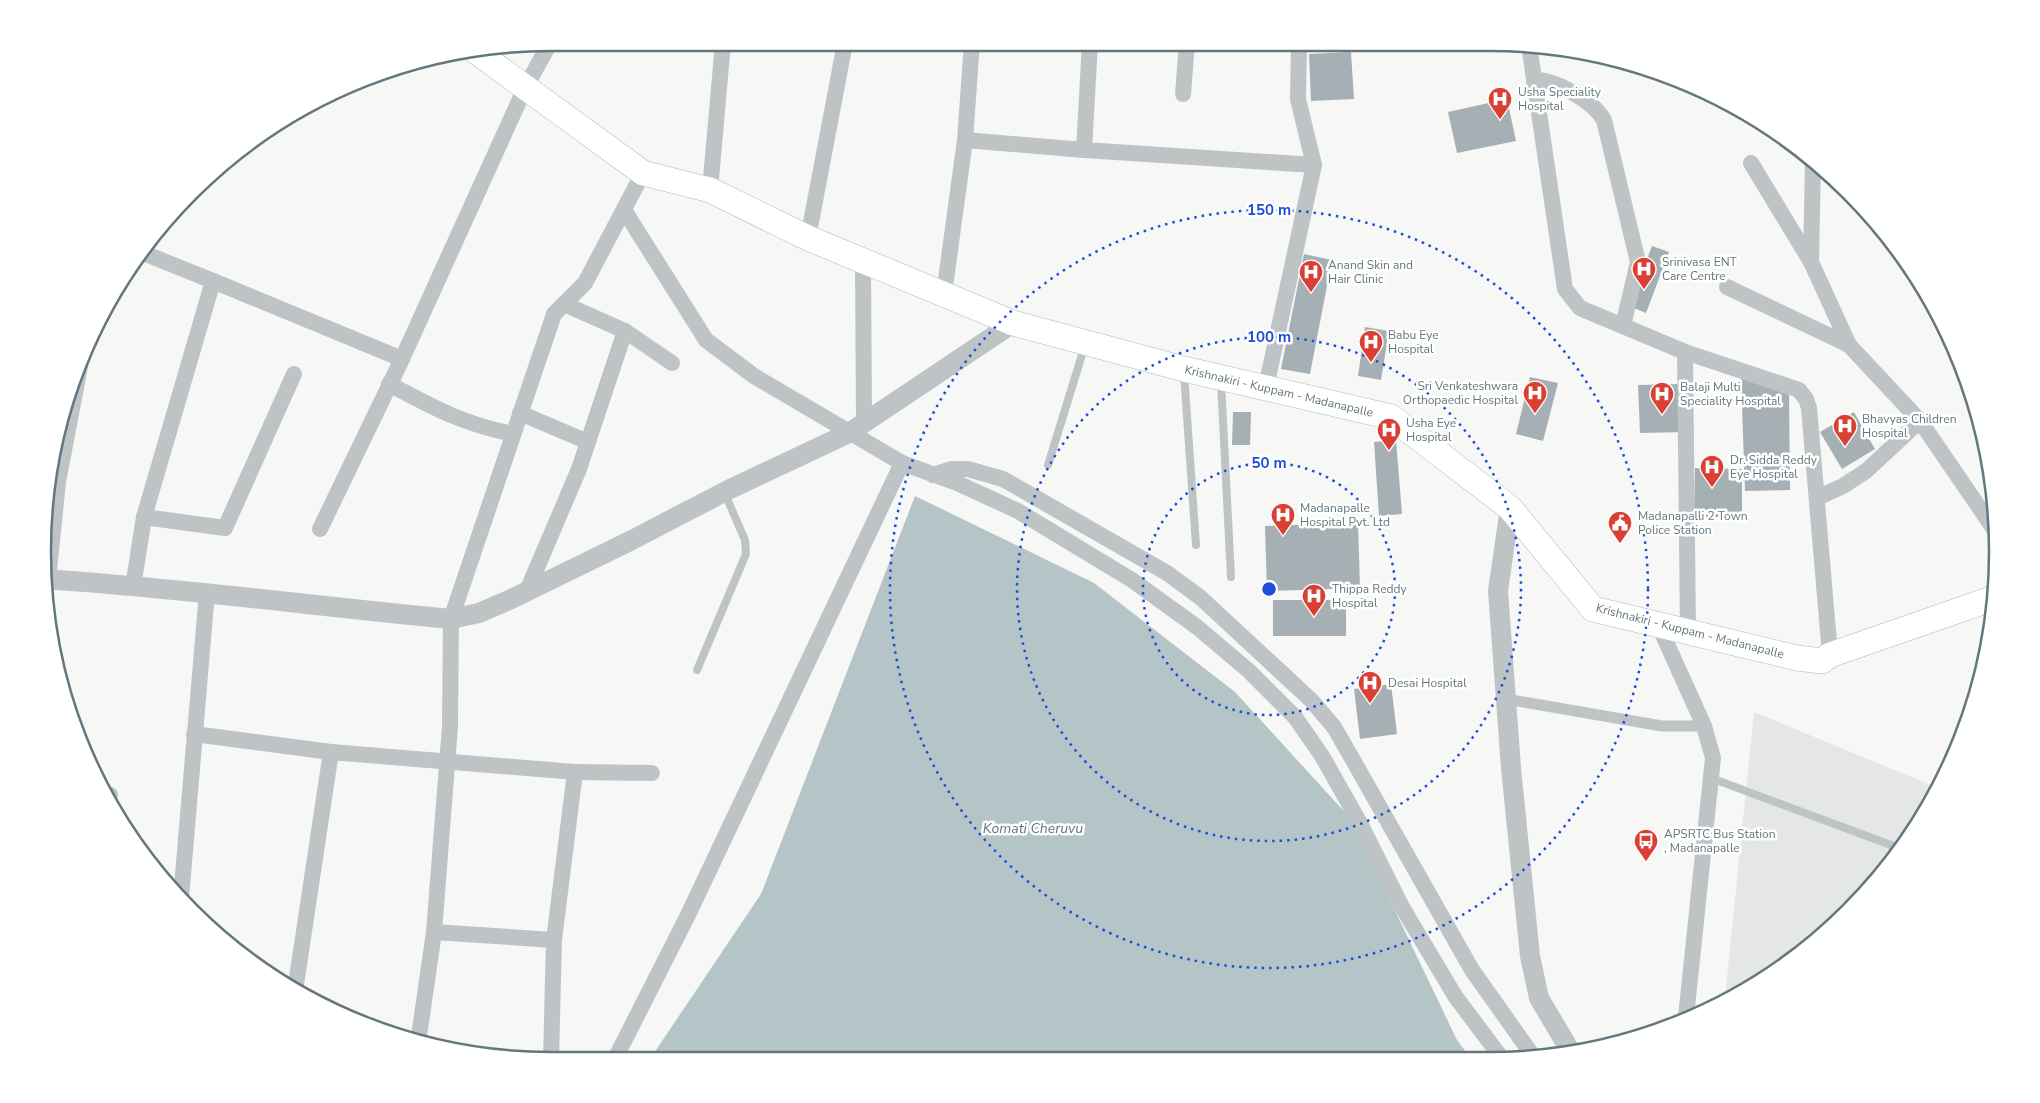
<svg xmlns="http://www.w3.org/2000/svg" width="2040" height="1103" viewBox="0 0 2040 1103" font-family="'Nunito Sans',sans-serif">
<rect width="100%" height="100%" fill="#f7f7f5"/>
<polygon fill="#e5e7e6" points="1754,712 1938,788 1929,806 1871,887 1771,975 1725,998"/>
<polygon fill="#b5c4c6" points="915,496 1094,583 1235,692 1351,819 1457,1040 1469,1056 650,1059 761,894"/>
<g fill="#a6b0b4">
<polygon points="1351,52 1354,99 1311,101 1309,54"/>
<polygon points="1507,99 1516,141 1457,153 1448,112"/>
<polygon points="1652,246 1669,252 1646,313 1629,306"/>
<polygon points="1304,254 1332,260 1310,374 1281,369"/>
<polygon points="1365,327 1389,331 1381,380 1358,376"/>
<polygon points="1530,377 1558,383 1543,441 1516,434"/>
<polygon points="1741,378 1789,394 1790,490 1745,491"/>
<polygon points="1682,384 1684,432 1640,433 1638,385"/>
<polygon points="1233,412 1251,412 1250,445 1232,445"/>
<polygon points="1854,412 1875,449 1842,469 1820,432"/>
<polygon points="1396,440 1402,514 1379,516 1374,442"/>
<polygon points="1695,468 1742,469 1742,517 1694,517"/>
<polygon points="1358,523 1360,588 1267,591 1265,526"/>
<rect x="1273" y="600" width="73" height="36"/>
<polygon points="1391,684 1397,734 1360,739 1354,689"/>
</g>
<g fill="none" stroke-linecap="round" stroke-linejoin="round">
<defs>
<polyline id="primary" points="474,50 643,173 710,190 808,238 1013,323 1184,369 1391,417 1510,508 1593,609 1797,658 1822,661 1830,655 1994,598"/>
</defs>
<use href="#primary" stroke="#b2b8bb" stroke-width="26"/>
<g stroke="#bec4c6" stroke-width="8">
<polyline points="1184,373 1196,545"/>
<polyline points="1221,382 1231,577"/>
<polyline points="1048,465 1085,345"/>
<polyline points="697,670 746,554 745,540 725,494"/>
<polyline points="1711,778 1899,848"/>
</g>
<polyline stroke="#bec4c6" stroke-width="11" points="1506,699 1662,726 1704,726"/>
<g stroke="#bec4c6" stroke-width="16">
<polyline points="1090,43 1084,150 1314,165"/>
<polyline points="1529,45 1565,289 1580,308 1685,352 1799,390 1806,399 1809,408 1830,655"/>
<path d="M1534 80C1555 79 1593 101 1604 120L1638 262 1623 326"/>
<polyline points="1183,94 1187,43"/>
<polyline points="965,140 1084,150"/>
<polyline points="1813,161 1811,262 1849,345 1920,421 1996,532"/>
<polyline points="1751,163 1811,262"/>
<polyline points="710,190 723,43"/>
<polyline points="624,210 706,340 754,376 902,463 957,483 1018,511 1132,580 1197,627 1249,671 1295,717 1322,756 1361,825 1402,907 1455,996 1500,1056"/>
<polyline points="808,238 845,43"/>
<polyline points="863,262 864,424"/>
<polyline points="213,281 402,359 320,529"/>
<polyline points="1727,287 1849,345"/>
<polyline points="944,294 965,140 972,43"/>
<polyline points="625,331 672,363"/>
<polyline points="1685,352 1688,633"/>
<polyline points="402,359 525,88 550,43"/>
<path d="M389 384C434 408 463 424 513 434"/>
<polyline points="1266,387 1314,165 1298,99 1299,43"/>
<polyline points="520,413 588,442"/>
<polyline points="933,475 951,469 968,469 1003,479 1167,573 1201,598 1311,700 1334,727 1349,753 1472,970 1533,1056"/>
<polyline points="58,482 82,356"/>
<polyline points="1817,498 1843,486 1866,471 1920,421"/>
<polyline points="144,517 225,528 294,374"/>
<polyline points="48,580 58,482 50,481"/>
<polyline points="133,587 144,517 213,281 141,252"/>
<polyline points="527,591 579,469 625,331 564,304"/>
<polyline points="1658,624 1704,726 1713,758 1686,1017"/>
<polyline points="194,734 331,752"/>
<polyline points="575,772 652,773"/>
<polyline points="107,795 110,795"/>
<polyline points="181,898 207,592"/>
<polyline points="434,932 554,940"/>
<polyline points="295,991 331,752 575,772 554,940 551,1059"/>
<polyline points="418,1043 434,932 450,726 451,619 554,314 585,283 643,173"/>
<polyline points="615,1059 688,915 902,463"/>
</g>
<g stroke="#bec4c6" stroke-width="20">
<polyline points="1510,508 1498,591 1511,768 1530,956 1539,998 1571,1052"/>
<path d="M44 579C180 588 315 606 451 619L479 613 507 601 630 541 728 490 849 433 1013 323"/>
</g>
<use href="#primary" stroke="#fff" stroke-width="25"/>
</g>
<g fill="none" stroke="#1d4ed8" stroke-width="2.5" stroke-dasharray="2.5 5">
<circle cx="1269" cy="589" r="126"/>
<circle cx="1269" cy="589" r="252"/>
<circle cx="1269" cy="589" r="379"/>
</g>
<defs>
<symbol id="hospital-pin" viewBox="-11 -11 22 30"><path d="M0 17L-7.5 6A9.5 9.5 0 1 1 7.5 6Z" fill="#d93f33" stroke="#fff"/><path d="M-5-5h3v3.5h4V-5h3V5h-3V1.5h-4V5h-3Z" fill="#fff"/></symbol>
<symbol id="civic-pin" viewBox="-11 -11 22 30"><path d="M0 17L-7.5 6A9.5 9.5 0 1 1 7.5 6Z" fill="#d93f33" stroke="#fff"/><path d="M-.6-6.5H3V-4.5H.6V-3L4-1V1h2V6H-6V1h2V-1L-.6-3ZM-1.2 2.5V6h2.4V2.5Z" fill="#fff"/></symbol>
<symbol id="bus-pin" viewBox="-11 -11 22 30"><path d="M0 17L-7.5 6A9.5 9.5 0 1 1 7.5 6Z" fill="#d93f33" stroke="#fff"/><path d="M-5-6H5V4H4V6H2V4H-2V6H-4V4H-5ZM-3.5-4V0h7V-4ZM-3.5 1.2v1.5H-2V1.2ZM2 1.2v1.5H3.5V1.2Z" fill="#fff"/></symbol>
</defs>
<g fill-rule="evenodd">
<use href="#hospital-pin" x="1486" y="85" width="28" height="38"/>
<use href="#hospital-pin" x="1630" y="255" width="28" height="38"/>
<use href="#hospital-pin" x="1297" y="258" width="28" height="38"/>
<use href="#hospital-pin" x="1357" y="328" width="28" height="38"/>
<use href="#hospital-pin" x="1521" y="379" width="28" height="38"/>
<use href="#hospital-pin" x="1648" y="380" width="28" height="38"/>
<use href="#hospital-pin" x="1831" y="412" width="28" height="38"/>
<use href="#hospital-pin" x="1375" y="416" width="28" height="38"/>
<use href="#hospital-pin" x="1698" y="453" width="28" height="38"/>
<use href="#hospital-pin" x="1269" y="501" width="28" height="38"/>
<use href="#civic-pin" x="1606" y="509" width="28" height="38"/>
<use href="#hospital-pin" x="1300" y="582" width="28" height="38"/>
<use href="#hospital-pin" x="1356" y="669" width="28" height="38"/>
<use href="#bus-pin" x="1632" y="827" width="28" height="38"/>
</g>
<g text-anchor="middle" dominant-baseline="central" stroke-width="5" stroke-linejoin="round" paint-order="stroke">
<g font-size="12" fill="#64777e" stroke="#fff" text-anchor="start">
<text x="1518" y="92">Usha Speciality<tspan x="1518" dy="14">Hospital</tspan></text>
<text x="1662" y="262">Srinivasa ENT<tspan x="1662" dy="14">Care Centre</tspan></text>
<text x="1328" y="265">Anand Skin and<tspan x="1328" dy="14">Hair Clinic</tspan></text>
<text x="1388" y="335">Babu Eye<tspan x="1388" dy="14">Hospital</tspan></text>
<text x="1518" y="386" text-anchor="end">Sri Venkateshwara<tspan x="1518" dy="14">Orthopaedic Hospital</tspan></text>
<text x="1680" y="387">Balaji Multi<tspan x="1680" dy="14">Speciality Hospital</tspan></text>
<text x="1862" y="419">Bhavyas Children<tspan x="1862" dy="14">Hospital</tspan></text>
<text x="1406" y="423">Usha Eye<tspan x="1406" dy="14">Hospital</tspan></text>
<text x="1730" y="460">Dr. Sidda Reddy<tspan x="1730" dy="14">Eye Hospital</tspan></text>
<text x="1300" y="508">Madanapalle<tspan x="1300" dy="14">Hospital Pvt. Ltd</tspan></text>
<text x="1638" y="516">Madanapalli 2 Town<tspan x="1638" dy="14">Police Station</tspan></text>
<text x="1332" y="589">Thippa Reddy<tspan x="1332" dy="14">Hospital</tspan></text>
<text x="1388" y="683">Desai Hospital</text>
<text x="1664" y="834">APSRTC Bus Station<tspan x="1664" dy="14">, Madanapalle</tspan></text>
</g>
<g font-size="12" fill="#64777e" stroke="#fff">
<text transform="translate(1279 391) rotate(13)">Krishnakiri - Kuppam - Madanapalle</text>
<text transform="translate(1690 631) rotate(14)">Krishnakiri - Kuppam - Madanapalle</text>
</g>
<g font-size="14" font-style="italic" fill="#5f7678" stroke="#fff">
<text x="1033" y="828">Komati Cheruvu</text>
</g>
</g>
<path d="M0 0H2040V1103H0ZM551 51H1489A500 500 0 0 1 1989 551V552A500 500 0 0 1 1489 1052H551A500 500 0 0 1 51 552V551A500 500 0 0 1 551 51Z" fill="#fff" fill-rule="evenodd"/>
<path fill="none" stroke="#64777e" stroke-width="2.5" d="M551 51H1489A500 500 0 0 1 1989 551V552A500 500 0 0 1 1489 1052H551A500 500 0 0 1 51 552V551A500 500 0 0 1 551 51Z"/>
<circle cx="1269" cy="589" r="8" fill="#1d4ed8" stroke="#fff" stroke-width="2.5"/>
<g font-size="15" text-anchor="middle" font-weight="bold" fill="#1d4ed8" stroke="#fff" stroke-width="5" stroke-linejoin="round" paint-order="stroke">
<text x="1269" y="215">150 m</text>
<text x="1269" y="342">100 m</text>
<text x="1269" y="468">50 m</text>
</g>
</svg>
